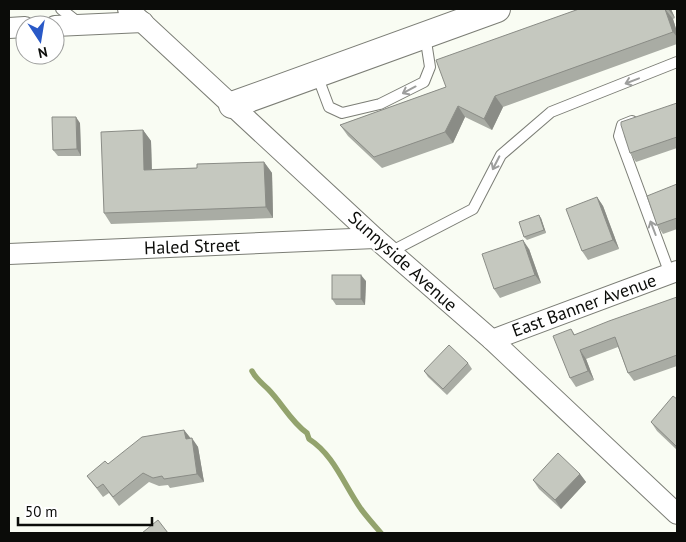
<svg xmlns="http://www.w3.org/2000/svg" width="686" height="542" viewBox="0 0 686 542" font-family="'PT Sans',sans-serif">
<rect width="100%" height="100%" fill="#f9fcf3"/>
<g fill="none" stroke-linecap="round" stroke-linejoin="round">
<path stroke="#93a36d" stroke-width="5.5" d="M252 371C256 379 262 383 268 389 282 403 291 422 307 433L309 439C334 455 344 485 361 509 367 517 374 525 381 533"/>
<defs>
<g id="service">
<polyline points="61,9 79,23"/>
<polyline points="317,75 329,107 342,113 380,104 424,82 430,67 425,35"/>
<polyline points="632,121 622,125 619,136 670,274"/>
<polyline points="390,252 473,209 501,155 551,112 677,62"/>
</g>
<g id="minor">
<polyline points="128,9 375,238 492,340 677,514"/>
<polyline points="55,26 143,22"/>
<polyline points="9,28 25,27"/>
<polyline points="9,254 375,238"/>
<polyline points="492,340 677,271"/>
</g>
<polyline id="tertiary" points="232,105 497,9"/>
</defs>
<use href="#service" stroke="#7c7e76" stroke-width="12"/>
<use href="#minor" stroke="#7c7e76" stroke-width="22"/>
<use href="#tertiary" stroke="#7c7e76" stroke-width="28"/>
<use href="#service" stroke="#fff" stroke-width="10"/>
<use href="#minor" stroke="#fff" stroke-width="20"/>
<use href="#tertiary" stroke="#fff" stroke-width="26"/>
</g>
<g fill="#a9aca4">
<polygon points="579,9 671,9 675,18 673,19 677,32 677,44 503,107 492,130 465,117 453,143 382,168 348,136 340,125 446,87"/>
<polygon points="677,103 677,148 636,162 630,153"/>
<polygon points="80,123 81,156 58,156 53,150"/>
<polygon points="143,130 151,141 152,169 197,168 264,162 272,173 273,218 111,224 104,213"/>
<polygon points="677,184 677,229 663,234 657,225"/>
<polygon points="597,197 603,206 619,249 588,260 582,251"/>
<polygon points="541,218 546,233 527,240 524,237"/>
<polygon points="529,249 541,283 500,298 494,289"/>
<polygon points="366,281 365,305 336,305 332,299"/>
<polygon points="677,297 677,366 634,381 628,373 618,347 586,359 594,380 576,387 570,378 571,329 575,335"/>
<polygon points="468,363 472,369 447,395 428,377 424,371"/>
<polygon points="677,399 677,450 657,431 651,422"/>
<polygon points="184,430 198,447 204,482 170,488 168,485 159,486 149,482 119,506 109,493 103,497 87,476 108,464"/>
<polygon points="580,474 586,482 561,509 539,489 533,480"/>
</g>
<g fill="#8a8c86">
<polygon points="665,9 673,19 677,32 677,37 673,32"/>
<polygon points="668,9 671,9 675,18"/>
<polygon points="495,96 503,107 492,130 484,119"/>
<polygon points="458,106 465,117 453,143 445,132"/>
<polygon points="76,117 80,123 81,156 77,149"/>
<polygon points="143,130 151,141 152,181 144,170"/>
<polygon points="264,162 272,173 273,218 266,207"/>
<polygon points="597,197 603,206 619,249 613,240"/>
<polygon points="539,215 541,218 546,233 544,230"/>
<polygon points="523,240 529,249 541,283 535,275"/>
<polygon points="361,275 366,281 365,305 361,299"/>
<polygon points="580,350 586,359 594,380 588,371"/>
<polygon points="184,430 191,439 186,439"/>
<polygon points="192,438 198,447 204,482 197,474"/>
<polygon points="580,474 586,482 561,509 555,500"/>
</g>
<g fill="#c5c8bf" stroke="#8a8c86">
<polygon points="579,9 665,9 673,32 495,96 484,119 458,106 445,132 374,157 340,125 446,87 436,60"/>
<polygon points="677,103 677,137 630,153 621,125 621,122"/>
<polygon points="52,117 76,117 77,149 53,150"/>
<polygon points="143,130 144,170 197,168 197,164 264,162 266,207 104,213 101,132"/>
<polygon points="677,184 677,218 657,225 647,196"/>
<polygon points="597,197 613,240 582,251 566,209"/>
<polygon points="539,215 544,230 524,237 519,222"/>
<polygon points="523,240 535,275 494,289 482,254"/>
<rect x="332" y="275" width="29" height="24"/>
<polygon points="677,297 677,355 628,373 615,337 580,350 588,371 570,378 553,336 571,329 574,335 609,321"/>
<polygon points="449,345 468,363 443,389 424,371"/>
<polygon points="673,396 677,399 677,447 651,422"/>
<polygon points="184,430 186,439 192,438 197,474 164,479 162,476 153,478 143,473 113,497 103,484 97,488 87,476 105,461 108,464 142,437"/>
<polygon points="558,453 580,474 555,500 533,480"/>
<polygon points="158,520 168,533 142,533"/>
</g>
<defs><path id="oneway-shaft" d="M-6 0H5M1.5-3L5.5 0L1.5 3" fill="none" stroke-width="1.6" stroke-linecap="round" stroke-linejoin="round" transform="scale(1.25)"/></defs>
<g stroke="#9d9e9d">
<use href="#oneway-shaft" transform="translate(632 81) rotate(159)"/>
<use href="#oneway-shaft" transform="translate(409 90) rotate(152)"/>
<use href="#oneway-shaft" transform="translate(496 163) rotate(117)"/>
<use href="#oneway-shaft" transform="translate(653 228) rotate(-111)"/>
</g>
<g text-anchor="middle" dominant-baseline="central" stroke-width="4" stroke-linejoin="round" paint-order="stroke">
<g font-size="18" fill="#0b0c09" stroke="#fff">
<text transform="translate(192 246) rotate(-2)">Haled Street</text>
<text transform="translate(403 261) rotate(42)">Sunnyside Avenue</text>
<text transform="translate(584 305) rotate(-20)">East Banner Avenue</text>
</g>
</g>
<rect width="686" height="542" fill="none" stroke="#0b0c09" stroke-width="20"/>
<g transform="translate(40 40) rotate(168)"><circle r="24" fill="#ffffff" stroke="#9d9e9d"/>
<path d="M0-4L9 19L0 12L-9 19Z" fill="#2959c7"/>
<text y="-8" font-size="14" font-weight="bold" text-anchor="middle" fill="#0b0c09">N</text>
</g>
<path d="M18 517v8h134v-8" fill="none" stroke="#0b0c09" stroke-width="2.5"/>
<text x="25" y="517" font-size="15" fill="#0b0c09" stroke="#ffffff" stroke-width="4" paint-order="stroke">50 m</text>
</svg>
